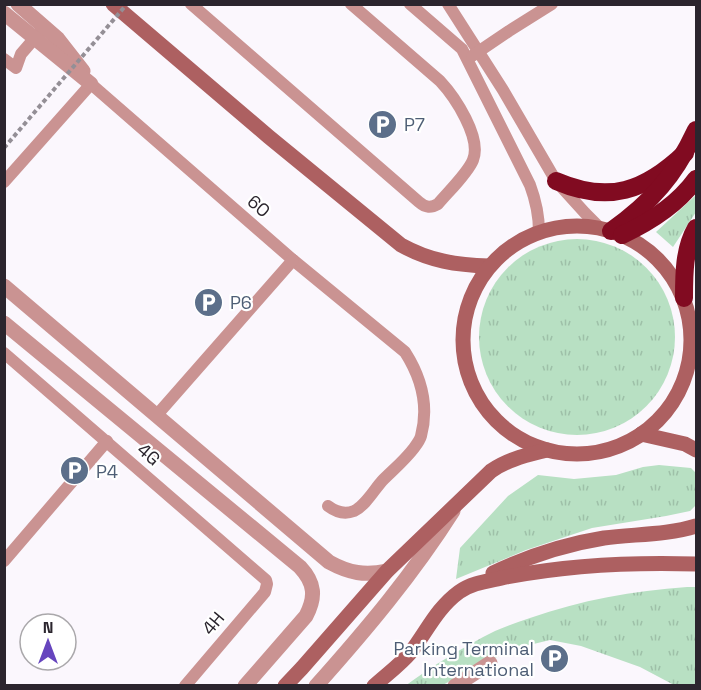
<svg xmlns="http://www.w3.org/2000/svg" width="701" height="690" viewBox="0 0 701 690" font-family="'Space Grotesk',sans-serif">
<defs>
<pattern id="grass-tufts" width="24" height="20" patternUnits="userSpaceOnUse" patternTransform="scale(1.5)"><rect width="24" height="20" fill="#b8e0c3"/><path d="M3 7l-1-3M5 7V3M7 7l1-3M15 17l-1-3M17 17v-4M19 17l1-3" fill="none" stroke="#9ec0a8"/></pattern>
</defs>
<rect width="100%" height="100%" fill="#fbf7fd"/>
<g fill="url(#grass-tufts)">
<polygon points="696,195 696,212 673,247 656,232"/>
<circle cx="577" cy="337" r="98"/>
<polygon points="659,465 691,468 696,473 696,505 690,511 666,516 592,528 526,550 456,579 460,548 508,496 538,475 574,479 616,475 643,467"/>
<path d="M687 587H696V685H674L640 667 581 646 550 640 513 649 457 677 443 685 405 686C434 665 463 647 495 631 506 626 518 622 530 618 581 600 633 591 687 587Z"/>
</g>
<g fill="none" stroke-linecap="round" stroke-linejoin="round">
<g stroke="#ca9392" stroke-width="12">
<path d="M191 4 419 202C426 208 431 208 438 204 448 192 468 173 473 160 482 138 455 97 440 81L351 4"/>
<path d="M410 4 462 49 530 185C536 201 539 215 539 232"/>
<polyline points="448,4 503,90 556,181 585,213 600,228"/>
<polyline points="472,56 509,31 552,4"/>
<polyline points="4,59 16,68 21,54 40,32"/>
<path d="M4 182 91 84 293 260 405 352C421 377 429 406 421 436 420 440 417 444 414 448 405 460 393 470 382 481 374 490 365 506 354 511 344 515 336 512 328 506"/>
<polyline points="4,353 266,580 267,584 265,592 185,686"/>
<polyline points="156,416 293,260"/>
<polyline points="4,561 107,441"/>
</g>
<g stroke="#ca9392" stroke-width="15">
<polyline points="18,4 58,39 83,71"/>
<polyline points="4,13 91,84"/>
<path d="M4 286 329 562C349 573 365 576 387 571"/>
<path d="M4 323 300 567C315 583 316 597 306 616L245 686"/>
<path d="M316 686C366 630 413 574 453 511"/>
<polyline points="455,686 490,663"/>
</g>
<g stroke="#ad6061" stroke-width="15">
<path d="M113 4 269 137 401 245C430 261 456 265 489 266"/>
<circle cx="577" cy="340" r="114"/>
<polyline points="641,434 685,444 696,450"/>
<path d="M493 573C527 557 566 544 604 538 635 534 667 535 696 526"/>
<path d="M285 686 302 668 387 571 491 471C508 459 528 455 547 450"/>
<path d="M374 686C386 675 400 665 411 652 427 631 437 608 459 592 473 582 490 581 506 577 569 565 633 562 696 564"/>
</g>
<g stroke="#810b21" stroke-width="18">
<path d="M556 181C609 204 645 191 685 153"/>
<path d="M611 231C652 202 675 175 696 130"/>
<path d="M622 235C650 222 678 204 696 179"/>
<path d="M684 298C684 274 684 249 696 228"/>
</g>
<polyline stroke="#948f96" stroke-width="4" stroke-dasharray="4.5 3" stroke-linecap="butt" points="4,148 127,4"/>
</g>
<defs>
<symbol id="parking-disc" viewBox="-11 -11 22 22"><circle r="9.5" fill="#5c6f8a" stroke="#fff"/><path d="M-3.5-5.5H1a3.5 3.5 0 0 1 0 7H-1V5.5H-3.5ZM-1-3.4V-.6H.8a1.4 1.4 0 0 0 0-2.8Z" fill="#fff"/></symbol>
</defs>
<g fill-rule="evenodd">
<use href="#parking-disc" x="366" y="108" width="33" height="33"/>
<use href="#parking-disc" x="192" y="286" width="33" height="33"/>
<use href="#parking-disc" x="58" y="454" width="33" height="33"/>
<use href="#parking-disc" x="538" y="642" width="33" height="33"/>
</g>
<g text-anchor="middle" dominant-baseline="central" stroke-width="4.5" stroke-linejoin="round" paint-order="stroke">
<g font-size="18" fill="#4e5e75" stroke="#fff" text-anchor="start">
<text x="404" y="124">P7</text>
<text x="230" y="302">P6</text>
<text x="96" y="471">P4</text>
<text x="534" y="648" text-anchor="end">Parking Terminal<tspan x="534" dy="21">International</tspan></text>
</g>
<g font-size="18" fill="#2b252e" stroke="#fff">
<text transform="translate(259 206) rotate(41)">6O</text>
<text transform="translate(149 454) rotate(41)">4G</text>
<text transform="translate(213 623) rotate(-50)">4H</text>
</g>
</g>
<rect width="701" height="690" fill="none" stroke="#2b252e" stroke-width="12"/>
<g transform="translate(48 642)"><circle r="28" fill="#ffffff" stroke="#aaa8ab" stroke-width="1.5"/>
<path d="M0-4.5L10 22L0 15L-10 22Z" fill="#6645be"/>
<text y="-9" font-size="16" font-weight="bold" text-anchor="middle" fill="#2b252e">N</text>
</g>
</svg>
